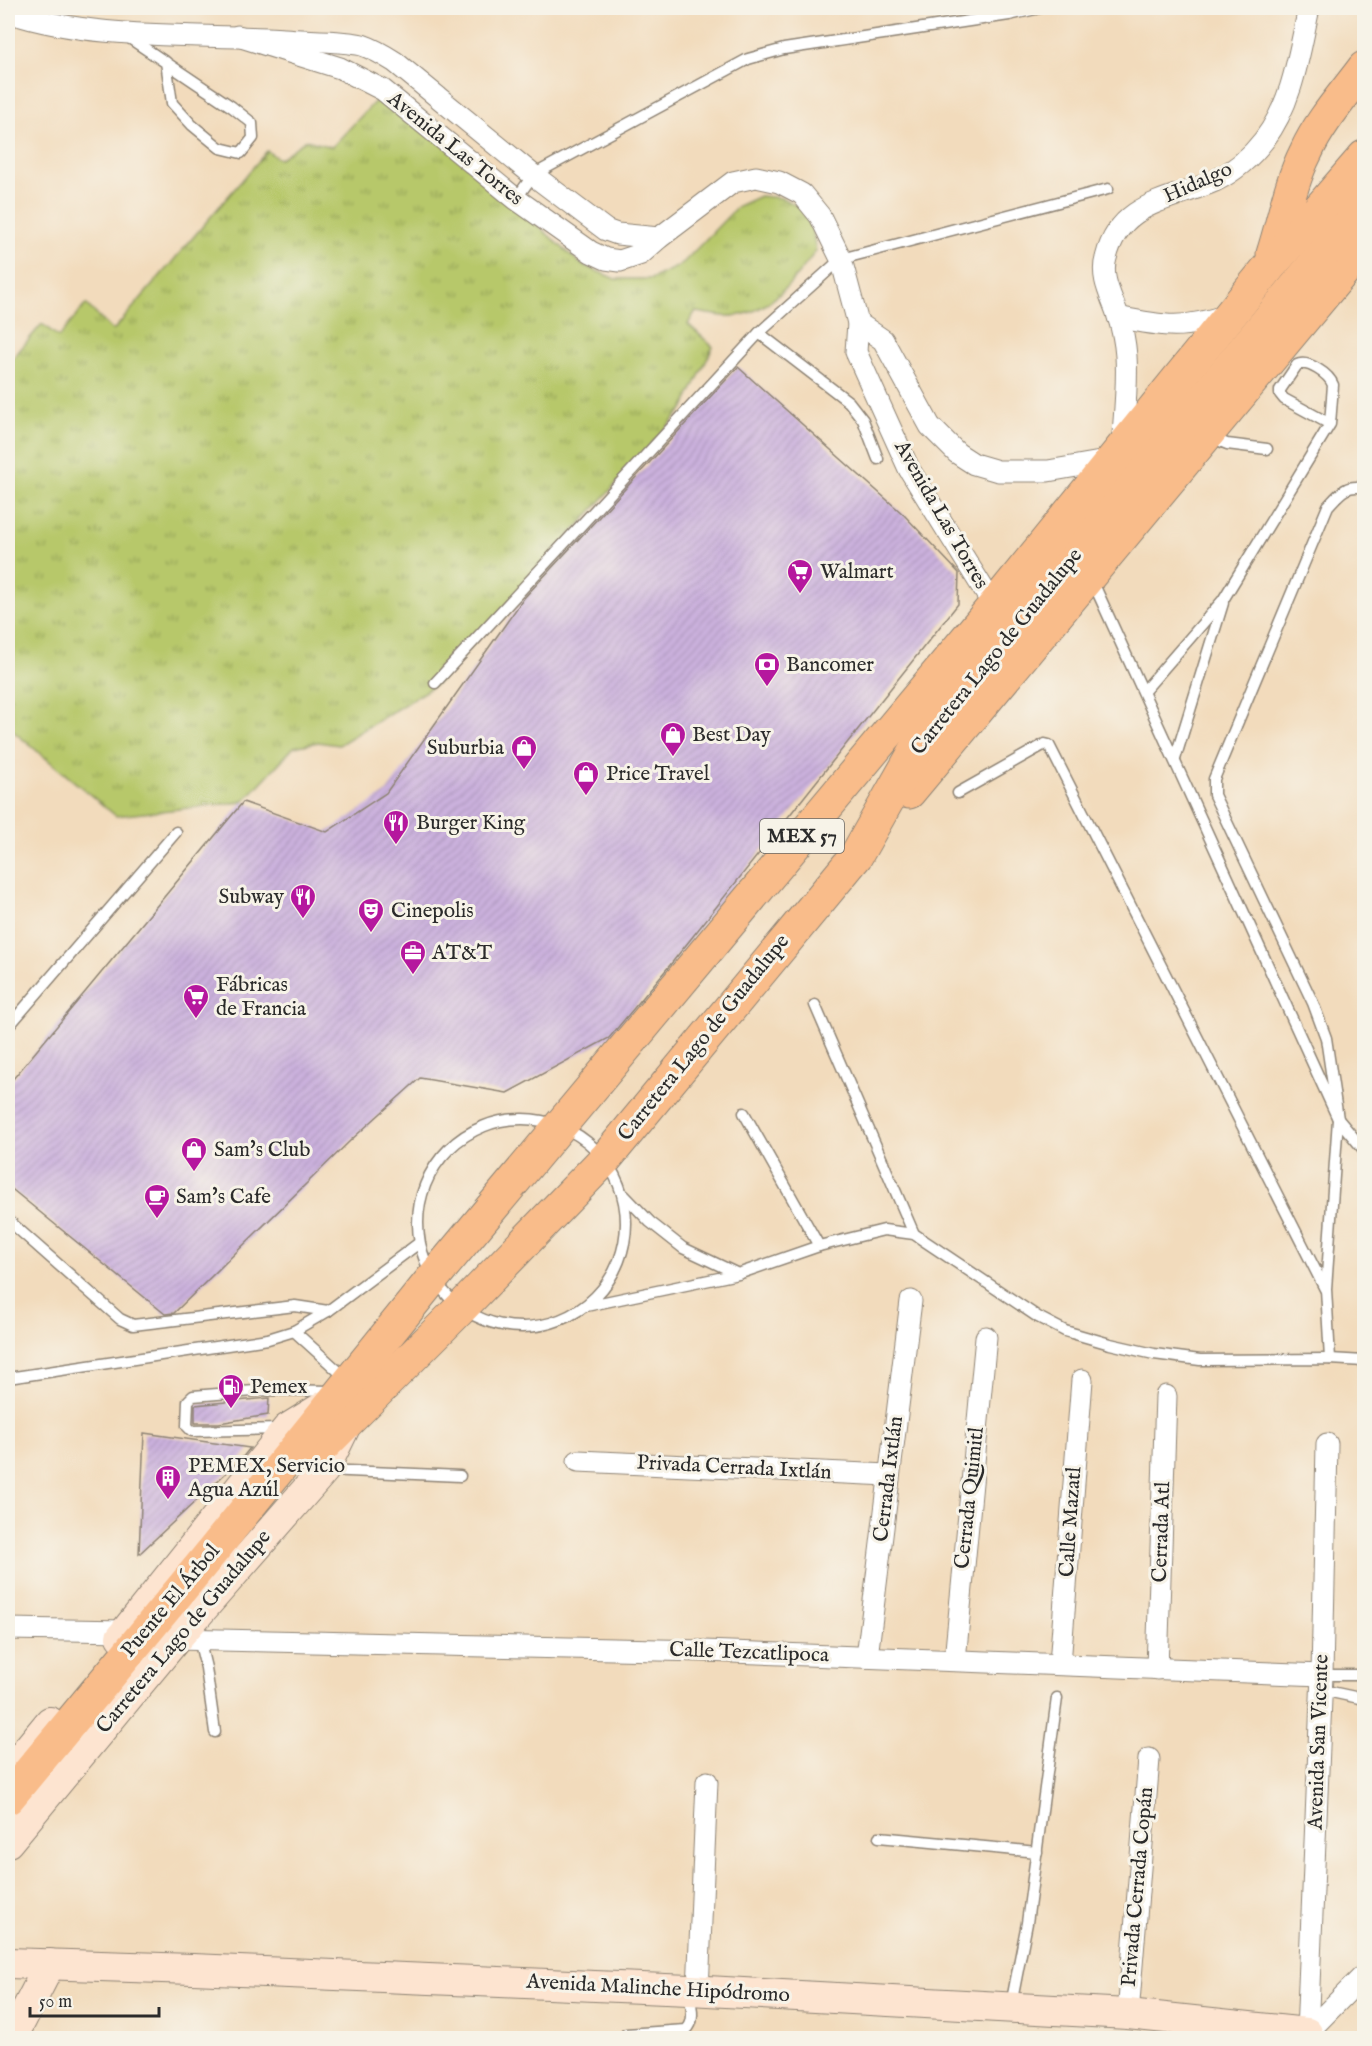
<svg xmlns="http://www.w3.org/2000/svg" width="1372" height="2046" viewBox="0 0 1372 2046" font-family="'IM FELL English',serif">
<defs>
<pattern id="grass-tufts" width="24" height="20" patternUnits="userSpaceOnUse" patternTransform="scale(1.5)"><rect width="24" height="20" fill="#b7c86b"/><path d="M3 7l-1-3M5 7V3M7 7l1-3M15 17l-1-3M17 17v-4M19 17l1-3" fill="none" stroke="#95a358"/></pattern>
<pattern id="building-hatch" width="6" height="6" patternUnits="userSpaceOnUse" patternTransform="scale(1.5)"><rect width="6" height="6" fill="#cbb1dd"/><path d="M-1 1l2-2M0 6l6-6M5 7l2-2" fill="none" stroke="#ae98be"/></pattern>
</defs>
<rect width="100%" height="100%" fill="#f7f3e8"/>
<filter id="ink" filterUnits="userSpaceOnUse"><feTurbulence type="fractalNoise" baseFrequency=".0167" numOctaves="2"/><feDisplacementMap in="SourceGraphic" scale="12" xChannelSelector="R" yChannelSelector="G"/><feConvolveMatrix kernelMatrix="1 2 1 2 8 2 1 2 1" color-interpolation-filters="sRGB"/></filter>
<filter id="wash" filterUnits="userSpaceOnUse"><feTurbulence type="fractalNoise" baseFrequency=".008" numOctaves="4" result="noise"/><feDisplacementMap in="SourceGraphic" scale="24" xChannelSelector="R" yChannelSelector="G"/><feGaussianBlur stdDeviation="1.35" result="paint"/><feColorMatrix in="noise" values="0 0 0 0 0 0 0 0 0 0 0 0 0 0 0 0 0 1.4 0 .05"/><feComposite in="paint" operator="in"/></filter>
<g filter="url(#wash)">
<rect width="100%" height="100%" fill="#f2dbbc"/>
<path fill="url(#grass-tufts)" stroke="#717a4b" stroke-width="1.5" d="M382 94 420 121 581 264 615 279H651L681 265 738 206 760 196 782 198 799 207 812 227 816 251C795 279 768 317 728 316 717 316 705 313 695 312L688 324 713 347 683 409 437 684 339 745 318 742 294 747 243 802 116 816 8 727V364L42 324 59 337 86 304 113 331 267 151 279 159 306 140 332 147Z"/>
<g id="blocks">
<g fill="url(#building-hatch)">
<polygon points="738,367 904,515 959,573 958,604 670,965 609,1038 507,1093 420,1078 351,1140 174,1313 165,1314 8,1186 8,1085 243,802 327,832 386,793 524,598"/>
<polygon points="269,1398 268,1415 219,1423 195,1423 195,1405"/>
<polygon points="144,1433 250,1448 242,1458 139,1554"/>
</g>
</g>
</g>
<g filter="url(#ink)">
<use href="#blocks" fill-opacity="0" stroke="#8e8374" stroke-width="1.5"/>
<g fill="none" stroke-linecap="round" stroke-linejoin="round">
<defs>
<g id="lane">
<polyline points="128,37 232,107 252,123 253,138 241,153 220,148 192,125 172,103 166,62"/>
<polyline points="516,199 533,175 748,59 784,49 1009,15 1040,8"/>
<polyline points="759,333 849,402 863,420 878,459"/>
<polyline points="1210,437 1227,444 1267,449"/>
<polyline points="1092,580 1338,1119 1364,1150"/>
<polyline points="435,683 759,333 841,259 1108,189"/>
<path d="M1144 691 1223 600 1330 424 1333 385C1329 374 1308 360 1297 365L1280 390V394L1284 399 1330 424"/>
<polyline points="1175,759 1223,603"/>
<polyline points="958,793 1045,744 1049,745 1325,1289"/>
<polyline points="815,1005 914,1234"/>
<polyline points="8,1027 176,832"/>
<polyline points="744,1113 819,1246"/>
<circle cx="522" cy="1223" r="104"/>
<polyline points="624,1195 650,1222 683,1248 738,1274"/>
<polyline points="8,1220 120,1319 133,1325 295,1306 328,1311"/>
<polyline points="586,1306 738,1274 819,1246 884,1230 914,1234 1038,1317 1065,1331 1110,1344 1154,1354 1200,1360 1330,1359 1364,1361"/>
<polyline points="294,1331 347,1379"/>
<path d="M1330 1359 1326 1289 1338 1119 1326 1038 1313 1003 1214 795V779L1328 506C1340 493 1346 484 1364 488"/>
<polyline points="8,1378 268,1339 294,1331 328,1311 419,1243"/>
<polyline points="281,1429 192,1431 187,1426 188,1401 193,1396 267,1390 333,1391"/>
<polyline points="326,1470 460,1476"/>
<polyline points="199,1639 206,1668 215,1732"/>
<polyline points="1322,1675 1364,1675"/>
<polyline points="1322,1690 1364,1699"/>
<polyline points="879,1837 1037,1852"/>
<polyline points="1011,2005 1027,1923 1057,1698"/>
<path d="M626 2034 686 2030C696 2022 691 2005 689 1993"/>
</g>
<g id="street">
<path d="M8 12C96 41 193 33 284 39 305 41 343 40 362 45 374 49 384 55 395 62L533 175 606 230 617 234 659 238"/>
<polyline points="238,36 340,68 383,90 516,199 591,252 606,259 620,261 641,254 659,238 733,182 756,177 779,182 802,194 820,216 841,259 858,323 856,352 909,469 994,606"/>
<path d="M1118 317C1165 327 1184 330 1230 314"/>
<polyline points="858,323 883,340 930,426 957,453 974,464 998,471 1048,471 1112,460"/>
<path d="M1122 447C1124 417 1128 386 1126 356 1125 343 1122 328 1118 316 1112 297 1100 278 1106 258 1120 201 1170 201 1215 181 1233 172 1251 157 1264 140 1293 102 1299 53 1309 8"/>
<polyline points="578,1461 889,1475"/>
<polyline points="8,1629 126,1631"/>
<polyline points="176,1639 704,1651 1322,1675"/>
<polyline points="867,1657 911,1301"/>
<polyline points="955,1660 986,1337"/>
<polyline points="1060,1664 1082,1380"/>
<polyline points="1157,1669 1166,1396"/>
<polyline points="698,1990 707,1782"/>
<polyline points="1128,2014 1149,1759"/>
<polyline points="1307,2033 1322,1675 1327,1444"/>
<polyline points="1307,2033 1364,1975"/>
</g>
<g id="secondary">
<polyline points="121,1637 287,1429 326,1405"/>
<polyline points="8,1773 50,1722"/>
<polyline points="8,1842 176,1639 324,1470 344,1429"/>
<polyline points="8,1963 193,1969 689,1990 1128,2014 1307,2033 1303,2038"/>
<polyline points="12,2038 50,1964"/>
</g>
<g id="primary">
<path d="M1273 254C1284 220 1290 183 1306 152 1320 121 1344 95 1364 68"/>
<polyline points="909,792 1364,246"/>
<polyline points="315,1454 461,1308 606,1158 856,856 920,743 1364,204"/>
<polyline points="8,1798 206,1559 433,1278 994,606 1269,267 1364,157"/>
</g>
</defs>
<use href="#lane" stroke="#8e8374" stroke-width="13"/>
<use href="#street" stroke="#8e8374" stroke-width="23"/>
<use href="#secondary" stroke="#8e8374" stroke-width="32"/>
<use href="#primary" stroke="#8e8374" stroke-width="35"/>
<use href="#lane" stroke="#fff" stroke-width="10"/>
<use href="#street" stroke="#fff" stroke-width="21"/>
<use href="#secondary" stroke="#fde4d0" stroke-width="30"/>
<use href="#primary" stroke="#f9bc8a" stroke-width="33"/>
</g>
</g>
<defs>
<symbol id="supermarket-pin" viewBox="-11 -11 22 30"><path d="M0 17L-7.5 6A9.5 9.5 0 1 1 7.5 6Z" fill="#b5179e" stroke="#f7f3e8"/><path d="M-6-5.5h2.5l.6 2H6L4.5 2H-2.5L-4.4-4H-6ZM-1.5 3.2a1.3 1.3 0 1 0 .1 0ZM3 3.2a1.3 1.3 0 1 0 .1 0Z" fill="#fff"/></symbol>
<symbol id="bank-pin" viewBox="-11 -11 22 30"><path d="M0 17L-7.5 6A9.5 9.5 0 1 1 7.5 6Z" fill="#b5179e" stroke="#f7f3e8"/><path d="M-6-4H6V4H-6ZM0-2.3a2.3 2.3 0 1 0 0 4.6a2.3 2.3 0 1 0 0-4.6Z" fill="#fff"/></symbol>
<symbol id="shop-pin" viewBox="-11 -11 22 30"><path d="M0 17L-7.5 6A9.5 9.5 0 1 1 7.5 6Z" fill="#b5179e" stroke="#f7f3e8"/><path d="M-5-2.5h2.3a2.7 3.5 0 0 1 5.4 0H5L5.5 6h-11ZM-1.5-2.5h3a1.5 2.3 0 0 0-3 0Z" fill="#fff"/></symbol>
<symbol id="restaurant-pin" viewBox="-11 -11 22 30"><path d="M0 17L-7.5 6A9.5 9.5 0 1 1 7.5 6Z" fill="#b5179e" stroke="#f7f3e8"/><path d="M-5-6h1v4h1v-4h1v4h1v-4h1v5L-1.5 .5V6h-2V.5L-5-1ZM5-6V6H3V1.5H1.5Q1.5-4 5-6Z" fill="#fff"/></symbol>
<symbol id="theatre-pin" viewBox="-11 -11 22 30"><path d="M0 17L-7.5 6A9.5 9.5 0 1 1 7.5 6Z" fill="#b5179e" stroke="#f7f3e8"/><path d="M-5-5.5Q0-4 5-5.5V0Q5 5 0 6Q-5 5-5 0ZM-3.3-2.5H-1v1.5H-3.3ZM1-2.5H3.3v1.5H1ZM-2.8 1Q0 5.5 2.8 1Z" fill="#fff"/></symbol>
<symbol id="office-pin" viewBox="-11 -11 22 30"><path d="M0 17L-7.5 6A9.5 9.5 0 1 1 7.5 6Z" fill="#b5179e" stroke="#f7f3e8"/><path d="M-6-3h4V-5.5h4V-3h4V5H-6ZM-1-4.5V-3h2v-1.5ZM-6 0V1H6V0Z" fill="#fff"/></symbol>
<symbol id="cafe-pin" viewBox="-11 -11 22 30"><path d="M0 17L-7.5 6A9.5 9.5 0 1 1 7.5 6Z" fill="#b5179e" stroke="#f7f3e8"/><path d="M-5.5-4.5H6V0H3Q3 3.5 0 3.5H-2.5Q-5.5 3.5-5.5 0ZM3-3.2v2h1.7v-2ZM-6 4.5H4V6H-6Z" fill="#fff"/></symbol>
<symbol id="fuel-pin" viewBox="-11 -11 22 30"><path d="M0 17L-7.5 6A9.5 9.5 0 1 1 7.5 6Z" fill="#b5179e" stroke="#f7f3e8"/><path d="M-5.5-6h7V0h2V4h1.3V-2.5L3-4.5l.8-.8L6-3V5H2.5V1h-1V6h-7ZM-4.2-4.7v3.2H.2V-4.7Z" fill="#fff"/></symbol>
<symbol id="building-pin" viewBox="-11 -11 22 30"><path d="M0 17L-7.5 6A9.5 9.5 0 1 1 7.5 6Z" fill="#b5179e" stroke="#f7f3e8"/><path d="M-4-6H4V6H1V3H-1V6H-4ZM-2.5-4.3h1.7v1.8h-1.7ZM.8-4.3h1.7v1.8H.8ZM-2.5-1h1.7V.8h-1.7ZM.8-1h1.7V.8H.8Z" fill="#fff"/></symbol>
</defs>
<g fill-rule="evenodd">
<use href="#supermarket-pin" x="785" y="557" width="30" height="40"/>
<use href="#bank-pin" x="752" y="650" width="30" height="40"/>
<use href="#shop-pin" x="658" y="720" width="30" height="40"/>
<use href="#shop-pin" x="509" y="733" width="30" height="40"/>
<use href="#shop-pin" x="571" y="759" width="30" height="40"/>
<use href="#restaurant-pin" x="381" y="808" width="30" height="40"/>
<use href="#restaurant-pin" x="288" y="882" width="30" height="40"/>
<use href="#theatre-pin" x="356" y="896" width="30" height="40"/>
<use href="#office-pin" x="398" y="938" width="30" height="40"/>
<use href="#supermarket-pin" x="181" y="982" width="30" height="40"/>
<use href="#shop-pin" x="179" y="1135" width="30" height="40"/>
<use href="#cafe-pin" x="142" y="1182" width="30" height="40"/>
<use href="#fuel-pin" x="216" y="1372" width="30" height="40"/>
<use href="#building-pin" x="153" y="1463" width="30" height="40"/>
</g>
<g text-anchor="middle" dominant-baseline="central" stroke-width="6" stroke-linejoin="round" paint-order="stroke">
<rect fill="#f7f3e8" stroke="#686764" stroke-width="1.5" x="760" y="819" width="84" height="34" rx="4.5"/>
<g font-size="20" font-weight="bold" fill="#2b2b2b">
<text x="802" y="836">MEX 57</text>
</g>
<g font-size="21" fill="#2b2b2b" stroke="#f7f3e8">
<text transform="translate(455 149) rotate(39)">Avenida Las Torres</text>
<text transform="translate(1198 183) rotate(-24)">Hidalgo</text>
<text transform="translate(941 515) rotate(60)">Avenida Las Torres</text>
<text transform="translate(997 652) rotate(-51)">Carretera Lago de Guadalupe</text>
<text transform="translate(704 1038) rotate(-51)">Carretera Lago de Guadalupe</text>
<text transform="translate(734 1468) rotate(3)">Privada Cerrada Ixtlán</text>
<text transform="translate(889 1479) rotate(-83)">Cerrada Ixtlán</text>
<text transform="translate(970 1498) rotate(-84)">Cerrada Quimitl</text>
<text transform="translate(1071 1522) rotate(-86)">Calle Mazatl</text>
<text transform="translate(1162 1532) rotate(-88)">Cerrada Atl</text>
<text transform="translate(171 1601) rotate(-50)">Puente El Árbol</text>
<text transform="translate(184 1632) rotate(-50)">Carretera Lago de Guadalupe</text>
<text transform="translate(749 1653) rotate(2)">Calle Tezcatlipoca</text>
<text transform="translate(1319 1742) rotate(-88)">Avenida San Vicente</text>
<text transform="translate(1138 1887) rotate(-85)">Privada Cerrada Copán</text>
<text transform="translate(658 1989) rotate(3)">Avenida Malinche Hipódromo</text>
</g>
<g font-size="21" fill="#2b2b2b" stroke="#f7f3e8" text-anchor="start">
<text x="820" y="572">Walmart</text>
<text x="786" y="665">Bancomer</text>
<text x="692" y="735">Best Day</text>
<text x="504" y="748" text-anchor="end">Suburbia</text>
<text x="606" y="774">Price Travel</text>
<text x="416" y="823">Burger King</text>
<text x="284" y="897" text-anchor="end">Subway</text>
<text x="391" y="911">Cinepolis</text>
<text x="432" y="953">AT&amp;T</text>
<text x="216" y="985">Fábricas<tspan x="216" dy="24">de Francia</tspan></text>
<text x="214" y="1150">Sam's Club</text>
<text x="176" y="1197">Sam's Cafe</text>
<text x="250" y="1387">Pemex</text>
<text x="188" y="1466">PEMEX, Servicio<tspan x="188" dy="24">Agua Azúl</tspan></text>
</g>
</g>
<rect width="1372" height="2046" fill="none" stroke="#f7f3e8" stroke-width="30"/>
<path d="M30 2007v9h129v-9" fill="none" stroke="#2b2b2b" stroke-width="3"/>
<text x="39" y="2007" font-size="18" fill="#2b2b2b" stroke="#f7f3e8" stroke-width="4.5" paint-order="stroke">50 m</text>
</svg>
